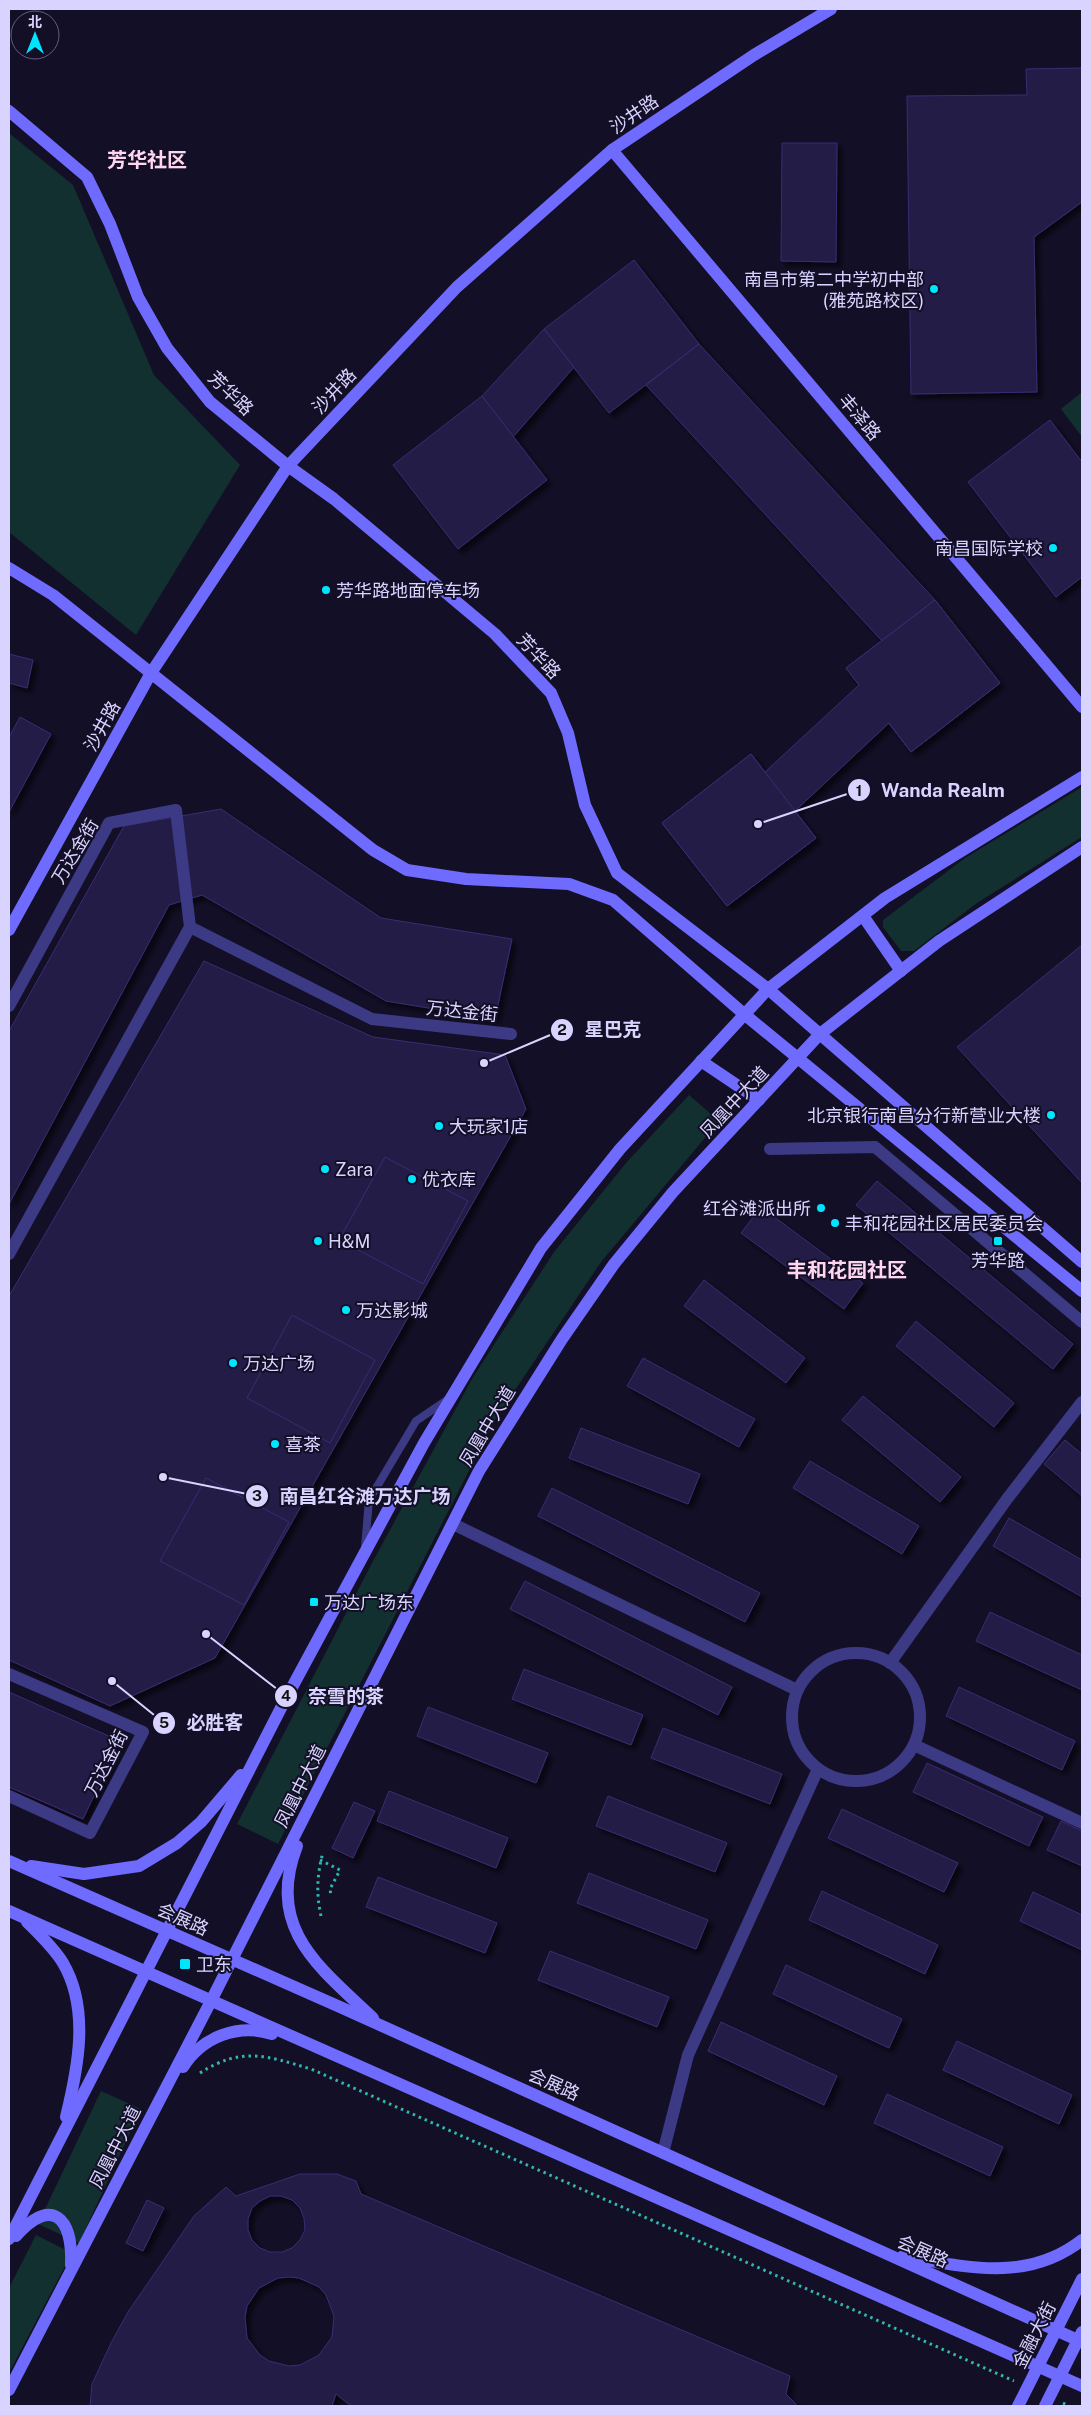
<svg xmlns="http://www.w3.org/2000/svg" width="1091" height="2415" viewBox="0 0 1091 2415" font-family="'Public Sans','Noto Sans SC',sans-serif">
<defs>
<filter id="shadow"><feDropShadow dx="4.5" dy="4.5" stdDeviation="2.5" flood-color="#0009"/></filter>
</defs>
<rect width="100%" height="100%" fill="#130f26"/>
<g fill="#12302f">
<polygon points="9,133 73,185 154,375 240,465 136,635 9,532"/>
<polygon points="1082,392 1082,437 1061,409"/>
<polygon points="1082,787 1082,837 977,903 914,951 901,951 883,927 883,920 965,858"/>
<polygon points="689,1095 719,1121 601,1262 495,1420 278,1844 237,1824 372,1563 473,1377 554,1252 626,1163"/>
<polygon points="101,2091 141,2109 79,2243 38,2224"/>
<polygon points="36,2235 72,2253 9,2373 9,2288"/>
</g>
<g fill="#241b47" stroke="#3b2d73" fill-rule="evenodd" filter="url(#shadow)">
<polygon points="1082,68 1082,202 1034,237 1037,392 911,394 907,96 1027,95 1026,69"/>
<polygon points="782,143 837,143 836,262 781,261"/>
<polygon points="634,260 699,344 609,413 544,329"/>
<polygon points="544,329 574,367 513,437 482,396"/>
<polygon points="699,344 935,600 882,641 646,385"/>
<polygon points="482,396 547,480 458,549 393,465"/>
<polygon points="1050,420 1082,462 1082,577 1056,597 968,482"/>
<polygon points="935,600 1000,683 911,752 846,668"/>
<polygon points="935,600 1000,683 911,752 889,723 795,811 816,838 727,906 662,823 751,754 765,772 859,685 846,668"/>
<polygon points="9,654 33,660 27,688 9,683"/>
<polygon points="20,717 51,734 9,812 9,737"/>
<polygon points="751,754 816,838 727,906 662,823"/>
<polygon points="221,809 381,918 512,939 495,1019 386,1001 202,895 169,905 9,1204 9,1031 124,826"/>
<polygon points="1082,945 1082,1183 957,1047"/>
<polygon points="204,961 373,1037 505,1055 526,1109 215,1658 110,1706 9,1660 9,1296"/>
<polygon points="385,1157 468,1201 423,1284 339,1240"/>
<polygon points="877,1181 1073,1344 1053,1369 856,1205"/>
<polygon points="761,1207 863,1283 844,1309 741,1233"/>
<polygon points="704,1280 805,1358 786,1383 684,1306"/>
<polygon points="292,1315 375,1360 330,1443 247,1398"/>
<polygon points="916,1321 1014,1403 994,1427 896,1346"/>
<polygon points="643,1358 755,1419 739,1447 627,1386"/>
<polygon points="863,1396 961,1477 940,1502 842,1420"/>
<polygon points="581,1428 700,1474 688,1504 569,1458"/>
<polygon points="1065,1440 1082,1454 1082,1496 1044,1464"/>
<polygon points="810,1461 919,1526 902,1554 793,1488"/>
<polygon points="206,1478 289,1522 244,1605 160,1561"/>
<polygon points="552,1488 760,1593 745,1622 538,1516"/>
<polygon points="1009,1518 1082,1560 1082,1597 993,1546"/>
<polygon points="525,1581 732,1687 718,1715 510,1609"/>
<polygon points="990,1612 1082,1655 1082,1690 976,1641"/>
<polygon points="524,1669 643,1715 631,1745 512,1699"/>
<polygon points="959,1687 1075,1741 1062,1770 946,1716"/>
<polygon points="9,1692 120,1741 83,1819 9,1787"/>
<polygon points="428,1707 548,1753 536,1783 417,1736"/>
<polygon points="663,1728 782,1774 770,1804 651,1758"/>
<polygon points="927,1763 1043,1817 1029,1846 913,1792"/>
<polygon points="389,1791 508,1838 496,1868 377,1821"/>
<polygon points="608,1796 727,1843 715,1872 596,1826"/>
<polygon points="354,1802 375,1811 353,1858 332,1848"/>
<polygon points="842,1809 958,1863 944,1892 828,1838"/>
<polygon points="1061,1821 1082,1831 1082,1866 1047,1850"/>
<polygon points="589,1873 708,1920 696,1949 577,1903"/>
<polygon points="378,1877 497,1923 485,1953 366,1907"/>
<polygon points="822,1891 938,1945 925,1974 809,1920"/>
<polygon points="1033,1892 1082,1915 1082,1950 1020,1921"/>
<polygon points="550,1951 669,1997 657,2027 538,1980"/>
<polygon points="786,1965 902,2019 889,2048 773,1994"/>
<polygon points="721,2022 837,2076 824,2105 708,2051"/>
<polygon points="957,2041 1072,2095 1059,2124 943,2070"/>
<polygon points="887,2094 1003,2147 990,2176 874,2123"/>
<path d="M300 2174H337L356 2181 361 2194 790 2376 786 2394 796 2404V2406H351L336 2394 332 2406H90L92 2384 111 2343 128 2312 194 2216 226 2187 236 2196ZM270 2196H281L292 2200 300 2208 304 2218 305 2230 300 2240 292 2248 282 2252H270L260 2248 252 2240 248 2230V2219L252 2208 260 2201ZM289 2277 299 2278 319 2287 326 2295 334 2316 332 2337 319 2355 300 2365 289 2366 269 2361 260 2355 247 2338 245 2317 247 2306 259 2288 278 2278Z"/>
<polygon points="147,2200 164,2208 143,2251 126,2243"/>
</g>
<g fill="none" stroke-linecap="round" stroke-linejoin="round">
<g stroke="#2fb8b0" stroke-width="3" stroke-dasharray="2.5 4" stroke-linecap="butt">
<polyline points="320,1860 340,1870 330,1889 331,1896"/>
<path d="M321 1916C316 1893 317 1875 323 1852"/>
<path d="M200 2073C242 2046 267 2056 311 2069L1014 2381"/>
<polyline points="1063,2403 1069,2406"/>
</g>
<polyline stroke="#3d3a85" stroke-width="8" points="365,1547 369,1500 416,1421 447,1400"/>
<g stroke="#3d3a85" stroke-width="12">
<polyline points="190,927 372,1019 511,1034"/>
<polyline points="9,1006 109,823 176,810 190,927 9,1254"/>
<polyline points="770,1149 875,1147 1082,1322"/>
<polyline points="453,1524 797,1690"/>
<circle cx="856" cy="1717" r="64"/>
<polyline points="890,1663 1007,1499 1082,1402"/>
<polyline points="9,1674 143,1732 90,1833 9,1796"/>
<polyline points="914,1745 1082,1823"/>
<polyline points="663,2153 688,2055 818,1769"/>
</g>
<g stroke="#6f6bff" stroke-width="12">
<polyline points="9,111 87,177 110,224 138,297 167,348 210,402 288,466 334,499 495,634 551,693 568,733 585,805 617,873 768,989 1082,1262"/>
<polyline points="612,150 1082,707"/>
<polyline points="9,568 53,595 373,850 407,870 466,879 569,884 613,900 744,1014 1082,1291"/>
<polyline points="863,916 901,971"/>
<polyline points="9,930 151,673 288,466 457,287 612,150 754,55 831,9"/>
<polyline points="701,1061 759,1100"/>
<path d="M297 1846C265 1928 319 1967 373 2018"/>
<polyline points="9,1861 340,2007 1082,2342"/>
<polyline points="31,1866 84,1874 139,1866 177,1843 201,1822 241,1775"/>
<polyline points="9,1911 1082,2386"/>
<path d="M27 1922C40 1935 53 1947 63 1963 90 2009 78 2068 66 2117"/>
<path d="M183 2067C202 2037 238 2023 272 2034"/>
<path d="M16 2236C53 2195 73 2219 71 2265"/>
<polyline points="9,2239 283,1704 424,1443 541,1248 620,1149 768,989 885,898 1082,777"/>
<path d="M903 2256C966 2267 1027 2283 1082 2240"/>
<polyline points="9,2390 211,2001 479,1471 562,1339 614,1264 673,1192 820,1034 939,941 1082,847"/>
<polyline points="1018,2406 1082,2279"/>
<polyline points="1045,2406 1082,2332"/>
</g>
</g>
<g fill="#00e5ff" stroke="#130f26" stroke-width="2">
<circle cx="934" cy="289" r="5"/>
<circle cx="1053" cy="548" r="5"/>
<circle cx="326" cy="590" r="5"/>
<circle cx="1051" cy="1115" r="5"/>
<circle cx="439" cy="1126" r="5"/>
<circle cx="325" cy="1169" r="5"/>
<circle cx="412" cy="1179" r="5"/>
<circle cx="821" cy="1208" r="5"/>
<circle cx="835" cy="1223" r="5"/>
<circle cx="318" cy="1241" r="5"/>
<rect x="993" y="1236" width="10" height="10" rx="2.5"/>
<circle cx="346" cy="1310" r="5"/>
<circle cx="233" cy="1363" r="5"/>
<circle cx="275" cy="1444" r="5"/>
<rect x="309" y="1597" width="10" height="10" rx="2.5"/>
<rect x="179" y="1958" width="12" height="12" rx="2.5"/>
</g>
<g text-anchor="middle" dominant-baseline="central" stroke-width="4" stroke-linejoin="round" paint-order="stroke">
<g font-size="18" fill="#d9d4ff" stroke="#130f26">
<text transform="translate(634 114) rotate(-34)">沙井路</text>
<text transform="translate(334 391) rotate(-47)">沙井路</text>
<text transform="translate(231 393) rotate(44)">芳华路</text>
<text transform="translate(860 417) rotate(50)">丰泽路</text>
<text transform="translate(539 656) rotate(47)">芳华路</text>
<text transform="translate(102 726) rotate(-61)">沙井路</text>
<text transform="translate(75 851) rotate(-59)">万达金街</text>
<text transform="translate(462 1011) rotate(6)">万达金街</text>
<text transform="translate(734 1102) rotate(-47)">凤凰中大道</text>
<text transform="translate(487 1426) rotate(-59)">凤凰中大道</text>
<text transform="translate(106 1763) rotate(-63)">万达金街</text>
<text transform="translate(300 1786) rotate(-63)">凤凰中大道</text>
<text transform="translate(183 1919) rotate(24)">会展路</text>
<text transform="translate(554 2084) rotate(24)">会展路</text>
<text transform="translate(115 2147) rotate(-63)">凤凰中大道</text>
<text transform="translate(923 2251) rotate(24)">会展路</text>
<text transform="translate(1034 2335) rotate(-63)">金融大街</text>
</g>
<g font-size="18" fill="#d9d4ff" stroke="#130f26" text-anchor="start">
<text x="924" y="279" text-anchor="end">南昌市第二中学初中部<tspan x="924" dy="21">(雅苑路校区)</tspan></text>
<text x="1043" y="548" text-anchor="end">南昌国际学校</text>
<text x="336" y="590">芳华路地面停车场</text>
<text x="1041" y="1115" text-anchor="end">北京银行南昌分行新营业大楼</text>
<text x="449" y="1126">大玩家1店</text>
<text x="335" y="1169">Zara</text>
<text x="422" y="1179">优衣库</text>
<text x="811" y="1208" text-anchor="end">红谷滩派出所</text>
<text x="845" y="1223">丰和花园社区居民委员会</text>
<text x="328" y="1241">H&amp;M</text>
<text x="998" y="1260" text-anchor="middle">芳华路</text>
<text x="356" y="1310">万达影城</text>
<text x="243" y="1363">万达广场</text>
<text x="285" y="1444">喜茶</text>
<text x="324" y="1602">万达广场东</text>
<text x="196" y="1964">卫东</text>
</g>
<g font-size="20" font-weight="bold" fill="#ffd6f0" stroke="#130f26">
<text x="147" y="160">芳华社区</text>
<text x="847" y="1270">丰和花园社区</text>
</g>
</g>
<path fill="none" stroke="#d9d4ff" stroke-width="2" d="M758 824L859 790M484 1063L562 1030M163 1477L257 1496M206 1634L286 1696M112 1681L164 1723"/>
<g fill="#d9d4ff" stroke="#130f26" stroke-width="2">
<circle cx="758" cy="824" r="5"/>
<circle cx="484" cy="1063" r="5"/>
<circle cx="163" cy="1477" r="5"/>
<circle cx="206" cy="1634" r="5"/>
<circle cx="112" cy="1681" r="5"/>
<circle cx="859" cy="790" r="12"/>
<circle cx="562" cy="1030" r="12"/>
<circle cx="257" cy="1496" r="12"/>
<circle cx="286" cy="1696" r="12"/>
<circle cx="164" cy="1723" r="12"/>
</g>
<g font-size="15" text-anchor="middle" font-weight="bold" fill="#111">
<text x="859" y="796">1</text>
<text x="562" y="1035">2</text>
<text x="257" y="1501">3</text>
<text x="286" y="1701">4</text>
<text x="164" y="1728">5</text>
</g>
<g font-size="19" text-anchor="middle" font-weight="bold" fill="#d9d4ff" stroke="#130f26" stroke-width="4" stroke-linejoin="round" paint-order="stroke">
<text x="943" y="797">Wanda Realm</text>
<text x="613" y="1036">星巴克</text>
<text x="365" y="1503">南昌红谷滩万达广场</text>
<text x="346" y="1703">奈雪的茶</text>
<text x="215" y="1729">必胜客</text>
</g>
<rect width="1091" height="2415" fill="none" stroke="#d9d4ff" stroke-width="20"/>
<g transform="translate(35 35)"><circle r="24" fill="#130f26" stroke="#625e7d"/>
<path d="M0-4L9 19L0 12L-9 19Z" fill="#00e5ff"/>
<text y="-8" font-size="14" font-weight="bold" text-anchor="middle" fill="#d9d4ff">北</text>
</g>
</svg>
